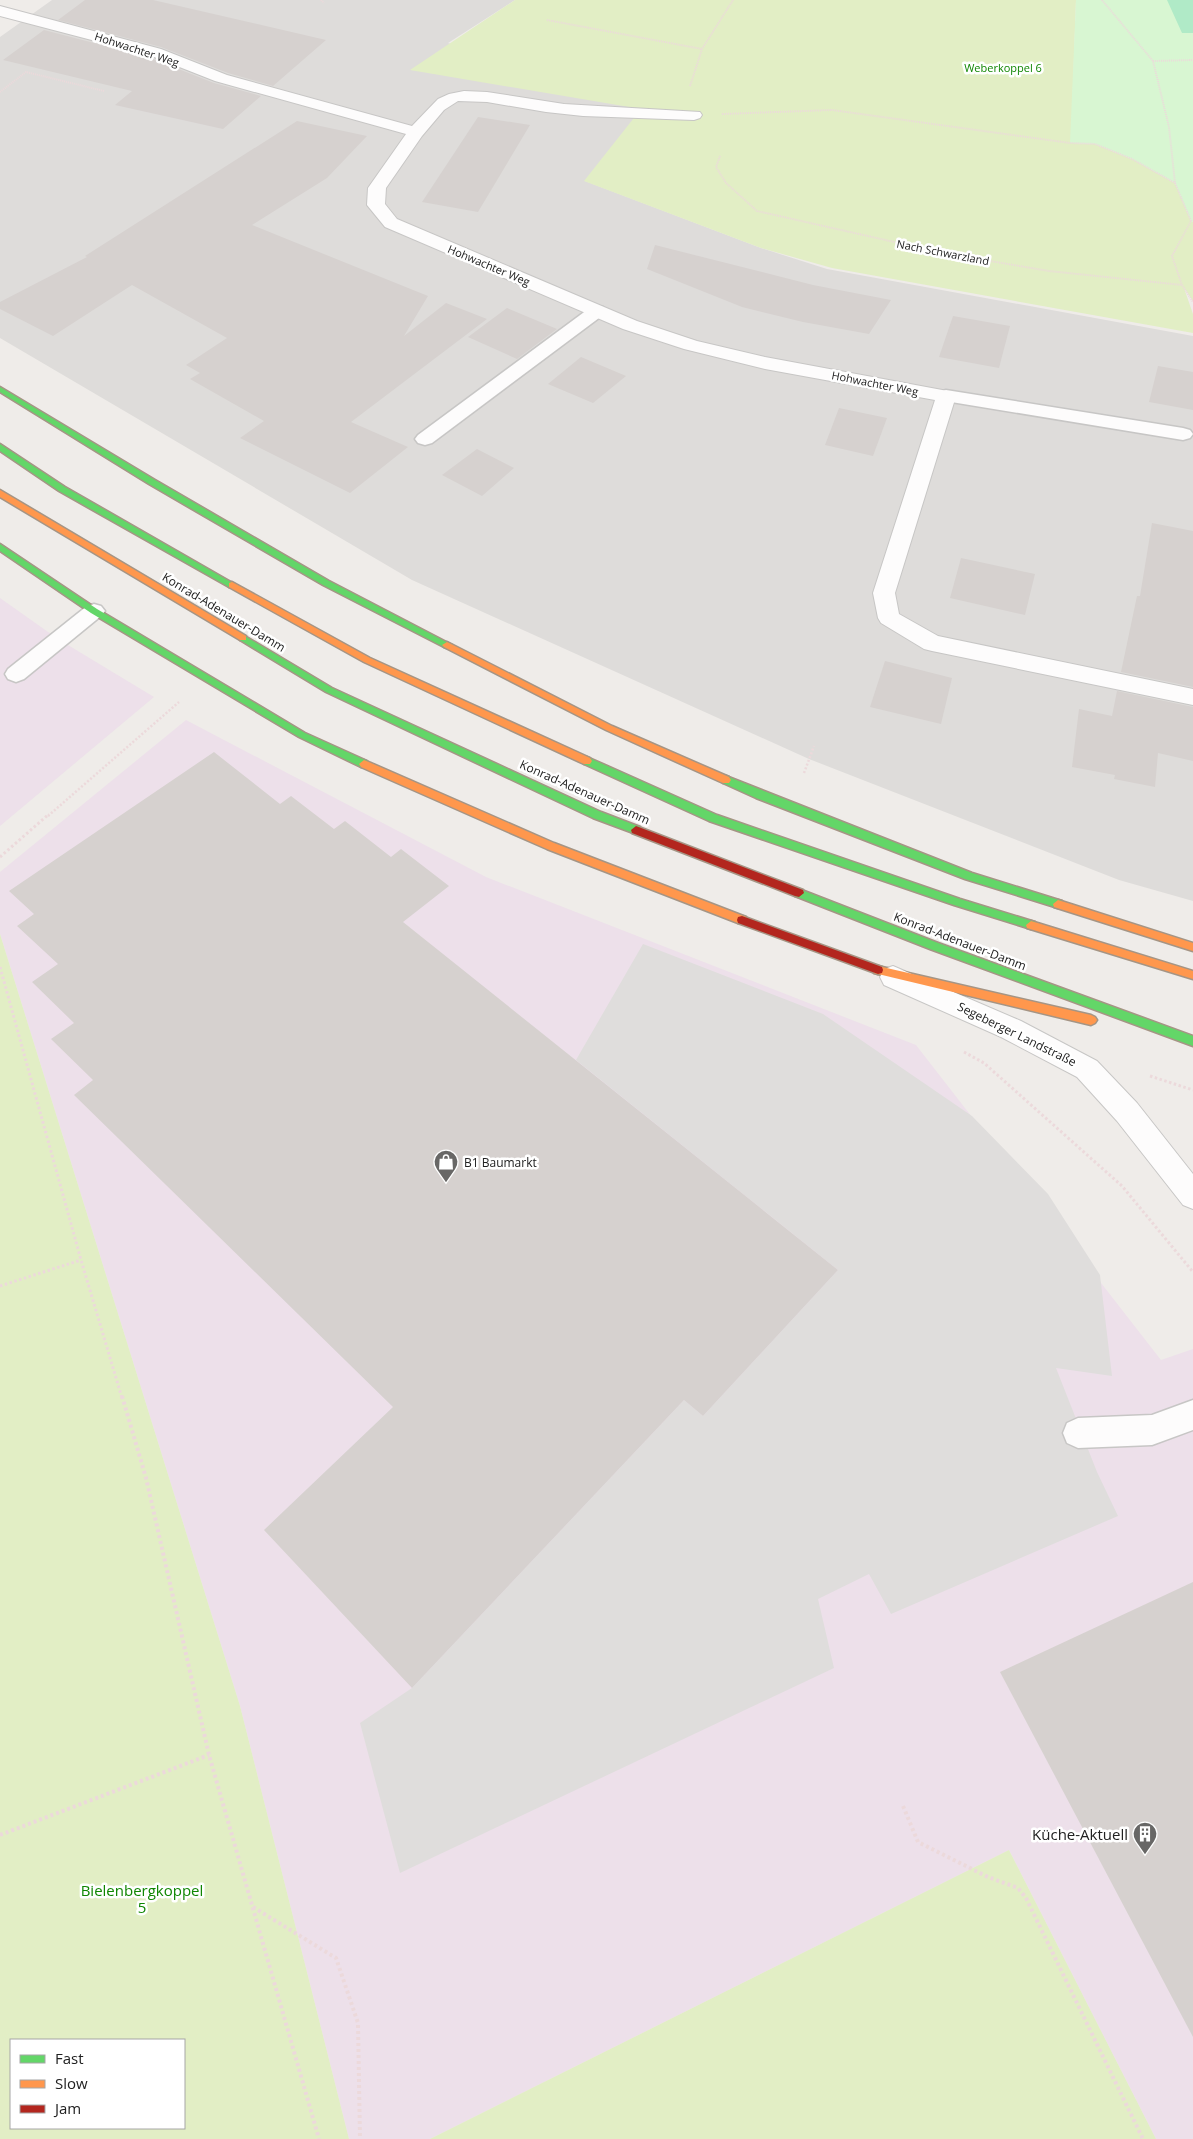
<svg xmlns="http://www.w3.org/2000/svg" width="1193" height="2139" viewBox="0 0 1193 2139" font-family="'Open Sans',sans-serif">
<rect width="100%" height="100%" fill="#efece9"/>
<polygon fill="#dedcda" points="52,0 515,0 448,43 642,109 585,181 761,248 827,269 1193,336 1193,901 1119,880 809,759 412,580 0,338 0,37"/>
<g fill="#ede0ea">
<polygon points="0,598 58,639 154,697 0,826"/>
<polygon points="186,720 486,877 916,1045 1161,1360 1193,1349 1193,2139 1156,2139 1009,1850 430,2139 349,2139 240,1706 0,934 0,872"/>
</g>
<g fill="#e2eec5" fill-rule="evenodd">
<polygon points="515,0 1076,0 1071,143 1095,144 1132,159 1175,183 1191,221 1193,222 1193,301 1184,288 1193,314 1193,333 832,268 761,248 584,181 641,109 410,70"/>
<path d="M0 934 240 1706 349 2139H0ZM11 2040H184V2128H11Z"/>
<polygon points="1009,1850 1156,2139 430,2139"/>
</g>
<polygon fill="#d8f6d2" points="1076,0 1193,0 1193,222 1191,221 1175,183 1132,159 1095,144 1070,143"/>
<polygon fill="#b0eac7" points="1167,0 1193,0 1193,33 1182,33"/>
<polygon fill="#dfdddc" points="643,944 823,1014 972,1116 1048,1194 1100,1275 1112,1376 1056,1368 1097,1472 1118,1516 891,1614 869,1574 818,1599 834,1668 400,1873 360,1723 412,1688 684,1400 703,1416 838,1270 576,1060"/>
<g fill="#d6d1cf">
<polygon points="85,0 153,0 326,40 273,86 228,73 161,47 58,20"/>
<polygon points="44,30 148,57 214,83 261,96 223,129 115,105 132,91 3,60"/>
<polygon points="478,117 530,125 478,212 422,202"/>
<polygon points="297,121 367,136 327,178 252,225 428,296 404,336 446,303 487,319 351,422 408,447 350,493 240,438 264,421 190,379 200,373 186,365 227,338 132,285 53,336 0,309 0,302 87,257 85,256"/>
<polygon points="655,245 813,285 891,300 869,334 803,322 742,307 647,269"/>
<polygon points="507,308 557,329 517,359 468,337"/>
<polygon points="953,316 1010,326 999,368 939,357"/>
<polygon points="581,357 626,376 593,403 548,384"/>
<polygon points="1158,366 1193,372 1193,410 1149,402"/>
<polygon points="839,408 887,418 873,456 825,445"/>
<polygon points="477,449 514,468 482,496 442,475"/>
<polygon points="1152,523 1193,531 1193,687 1121,672 1137,596 1140,596"/>
<polygon points="961,558 1035,574 1025,615 950,598"/>
<polygon points="885,661 952,678 941,724 870,707"/>
<polygon points="1117,691 1193,707 1193,761 1158,753 1155,787 1114,779 1115,775 1072,767 1079,709 1112,716"/>
<polygon points="214,752 280,804 291,796 334,829 345,821 391,857 401,849 449,886 403,922 838,1270 703,1416 684,1400 412,1688 264,1530 393,1407 74,1095 93,1080 51,1039 74,1023 32,982 58,964 17,926 34,914 9,891"/>
<polygon points="1193,1582 1193,2037 1000,1672"/>
</g>
<g fill="none" stroke-linecap="round" stroke-linejoin="round">
<defs>
<g id="lane">
<polygon points="597,306 603,307 606,311 603,315 432,443 425,445 418,443 415,439 418,435 591,307"/>
<polygon points="946,390 1183,428 1190,430 1193,434 1190,438 1183,440 939,400 937,396 939,392"/>
<polygon points="94,604 101,606 105,611 101,616 24,679 16,682 8,679 5,674 8,669 87,606"/>
<polygon points="1193,1400 1193,1430 1152,1445 1078,1448 1067,1443 1063,1433 1067,1423 1078,1418 1152,1415"/>
</g>
<g id="street">
<polygon points="0,6 161,49 227,75 412,126 438,99 449,94 464,91 487,92 564,104 700,112 702,115 700,118 694,120 583,116 546,112 487,102 458,101 444,110 422,136 386,188 385,204 397,219 637,321 697,341 765,357 953,392 956,396 895,593 899,614 938,636 1193,689 1193,705 932,651 924,649 881,623 878,618 873,593 935,400 765,369 684,349 623,329 385,227 367,205 368,188 406,134 215,81 149,55 0,16"/>
<polygon points="893,966 1021,1021 1097,1061 1137,1103 1193,1174 1193,1209 1183,1205 1117,1121 1077,1077 1001,1037 884,985 880,977 884,969"/>
</g>
<g id="fast">
<polygon points="0,387 155,480 329,581 452,645 447,648 444,647 323,585 149,484 0,392"/>
<polygon points="0,444 65,487 236,585 235,587 229,587 59,491 0,451"/>
<polygon points="0,544 97,609 305,733 367,761 369,764 367,767 361,767 299,737 91,613 0,551"/>
<polygon points="243,635 332,688 601,812 640,827 641,830 636,834 593,818 326,692 240,640 240,636"/>
<polygon points="587,757 717,815 960,899 1035,922 1036,925 1031,929 954,905 709,821 584,764 582,761 584,758"/>
<polygon points="726,776 972,873 1062,901 1063,904 1058,908 965,879 756,798 723,783 721,780 723,777"/>
<polygon points="799,889 938,943 1193,1036 1193,1046 930,949 795,896 794,893 795,890"/>
</g>
<g id="slow">
<polygon points="0,490 246,636 246,640 240,640 0,497"/>
<polygon points="232,582 370,658 590,758 592,761 590,764 584,764 364,662 229,587 229,583"/>
<polygon points="447,642 612,726 729,777 731,780 729,783 723,783 606,730 444,647 442,645"/>
<polygon points="364,760 554,843 746,917 747,920 746,923 738,923 547,849 361,767 359,764"/>
<polygon points="1058,900 1193,943 1193,951 1054,907 1053,904"/>
<polygon points="1031,921 1193,971 1193,979 1027,928 1026,925"/>
<polygon points="878,966 1091,1015 1095,1017 1097,1020 1095,1023 1091,1025 878,974 874,973 873,970 874,967"/>
</g>
<g id="jam">
<polygon points="636,826 803,890 804,893 799,897 795,896 632,833 631,830"/>
<polygon points="742,916 882,967 883,970 882,973 878,974 738,923 737,920 738,917"/>
</g>
</defs>
<use href="#lane" stroke="#c7c6c5" stroke-width="3"/>
<use href="#street" stroke="#c7c6c5" stroke-width="2"/>
<use href="#fast" stroke="#a59585" stroke-width="3"/>
<use href="#slow" stroke="#a59585" stroke-width="3"/>
<use href="#jam" stroke="#a59585" stroke-width="3"/>
<g stroke="#ecd9db" stroke-width="2" stroke-dasharray="1 1" stroke-linecap="butt">
<polyline points="321,0 324,3"/>
<polyline points="1102,0 1153,61 1169,127 1175,183 1191,221 1172,256 1182,285 1193,302"/>
<polyline points="547,20 702,49"/>
<polyline points="1153,61 1193,60"/>
<polyline points="690,86 702,49 733,0"/>
<polyline points="0,92 26,72 104,91"/>
<polyline points="722,114 832,110 1070,143 1095,144 1132,159 1175,183"/>
<polyline points="720,156 716,167 726,183 757,211 943,253 1049,271 1182,285"/>
</g>
<g stroke="#ecd9db" stroke-width="2.5" stroke-dasharray="2 2" stroke-linecap="butt">
<polyline points="804,773 814,746"/>
<polyline points="48,816 179,702"/>
</g>
<g stroke="#ecd9db" stroke-width="3" stroke-dasharray="2.5 2.5" stroke-linecap="butt">
<polyline points="0,857 49,814"/>
<polyline points="0,967 81,1260 122,1398"/>
<polyline points="964,1052 984,1063 1122,1186 1193,1272"/>
<polyline points="1150,1076 1193,1090"/>
<polyline points="0,1286 81,1260"/>
</g>
<g stroke="#ecd9db" stroke-width="4" stroke-dasharray="3 3" stroke-linecap="butt">
<polyline points="122,1396 146,1478 209,1755 319,2139"/>
<polyline points="903,1806 918,1842 988,1877 1018,1888 1026,1898 1143,2139"/>
<polyline points="0,1835 209,1755"/>
<polyline points="253,1907 336,1958 358,2023 360,2139"/>
</g>
<use href="#lane" fill="#fdfcfc" fill-rule="evenodd"/>
<use href="#street" fill="#fdfcfc" fill-rule="evenodd"/>
<use href="#fast" fill="#63d668" fill-rule="evenodd"/>
<use href="#slow" fill="#ff974d" fill-rule="evenodd"/>
<use href="#jam" fill="#b3261e" fill-rule="evenodd"/>
</g>
<defs>
<symbol id="shop-pin" viewBox="-11 -11 22 30"><path d="M0 17L-7.5 6A9.5 9.5 0 1 1 7.5 6Z" fill="#686766" stroke="#fff"/><path d="M-5-2.5h2.3a2.7 3.5 0 0 1 5.4 0H5L5.5 6h-11ZM-1.5-2.5h3a1.5 2.3 0 0 0-3 0Z" fill="#fff"/></symbol>
<symbol id="building-pin" viewBox="-11 -11 22 30"><path d="M0 17L-7.5 6A9.5 9.5 0 1 1 7.5 6Z" fill="#686766" stroke="#fff"/><path d="M-4-6H4V6H1V3H-1V6H-4ZM-2.5-4.3h1.7v1.8h-1.7ZM.8-4.3h1.7v1.8H.8ZM-2.5-1h1.7V.8h-1.7ZM.8-1h1.7V.8H.8Z" fill="#fff"/></symbol>
</defs>
<g fill-rule="evenodd">
<use href="#shop-pin" x="432" y="1148" width="28" height="38"/>
<use href="#building-pin" x="1131" y="1820" width="28" height="38"/>
</g>
<g text-anchor="middle" dominant-baseline="central" stroke-width="5" stroke-linejoin="round" paint-order="stroke">
<g font-size="11" fill="#202020" stroke="#fff">
<text transform="translate(137 49) rotate(18)">Hohwachter Weg</text>
<text transform="translate(943 252) rotate(11)">Nach Schwarzland</text>
<text transform="translate(489 265) rotate(23)">Hohwachter Weg</text>
<text transform="translate(875 383) rotate(11)">Hohwachter Weg</text>
</g>
<g font-size="11" fill="#0f8602" stroke="#fff">
<text x="1003" y="67">Weberkoppel 6</text>
</g>
<g font-size="12" fill="#202020" stroke="#fff">
<text transform="translate(224 612) rotate(31)">Konrad-Adenauer-Damm</text>
<text transform="translate(585 792) rotate(24)">Konrad-Adenauer-Damm</text>
<text transform="translate(960 941) rotate(21)">Konrad-Adenauer-Damm</text>
<text transform="translate(1017 1034) rotate(26)">Segeberger Landstraße</text>
</g>
<g font-size="12" fill="#202020" stroke="#fff" text-anchor="start">
<text x="464" y="1162">B1 Baumarkt</text>
</g>
<g font-size="15" fill="#202020" stroke="#fff" text-anchor="end">
<text x="1128" y="1834">Küche-Aktuell</text>
</g>
<g font-size="15" fill="#0f8602" stroke="#fff">
<text x="142" y="1890">Bielenbergkoppel<tspan x="142" dy="17">5</tspan></text>
</g>
</g>
<rect x="10" y="2039" width="175" height="90" fill="#ffffff" stroke="#a6a6a6"/>
<rect x="20" y="2055" width="25" height="8" fill="#63d668" stroke="#a6a6a6"/>
<text x="55" y="2064" font-size="15" fill="#202020">Fast</text>
<rect x="20" y="2080" width="25" height="8" fill="#ff974d" stroke="#a6a6a6"/>
<text x="55" y="2089" font-size="15" fill="#202020">Slow</text>
<rect x="20" y="2105" width="25" height="8" fill="#b3261e" stroke="#a6a6a6"/>
<text x="55" y="2114" font-size="15" fill="#202020">Jam</text>
</svg>
